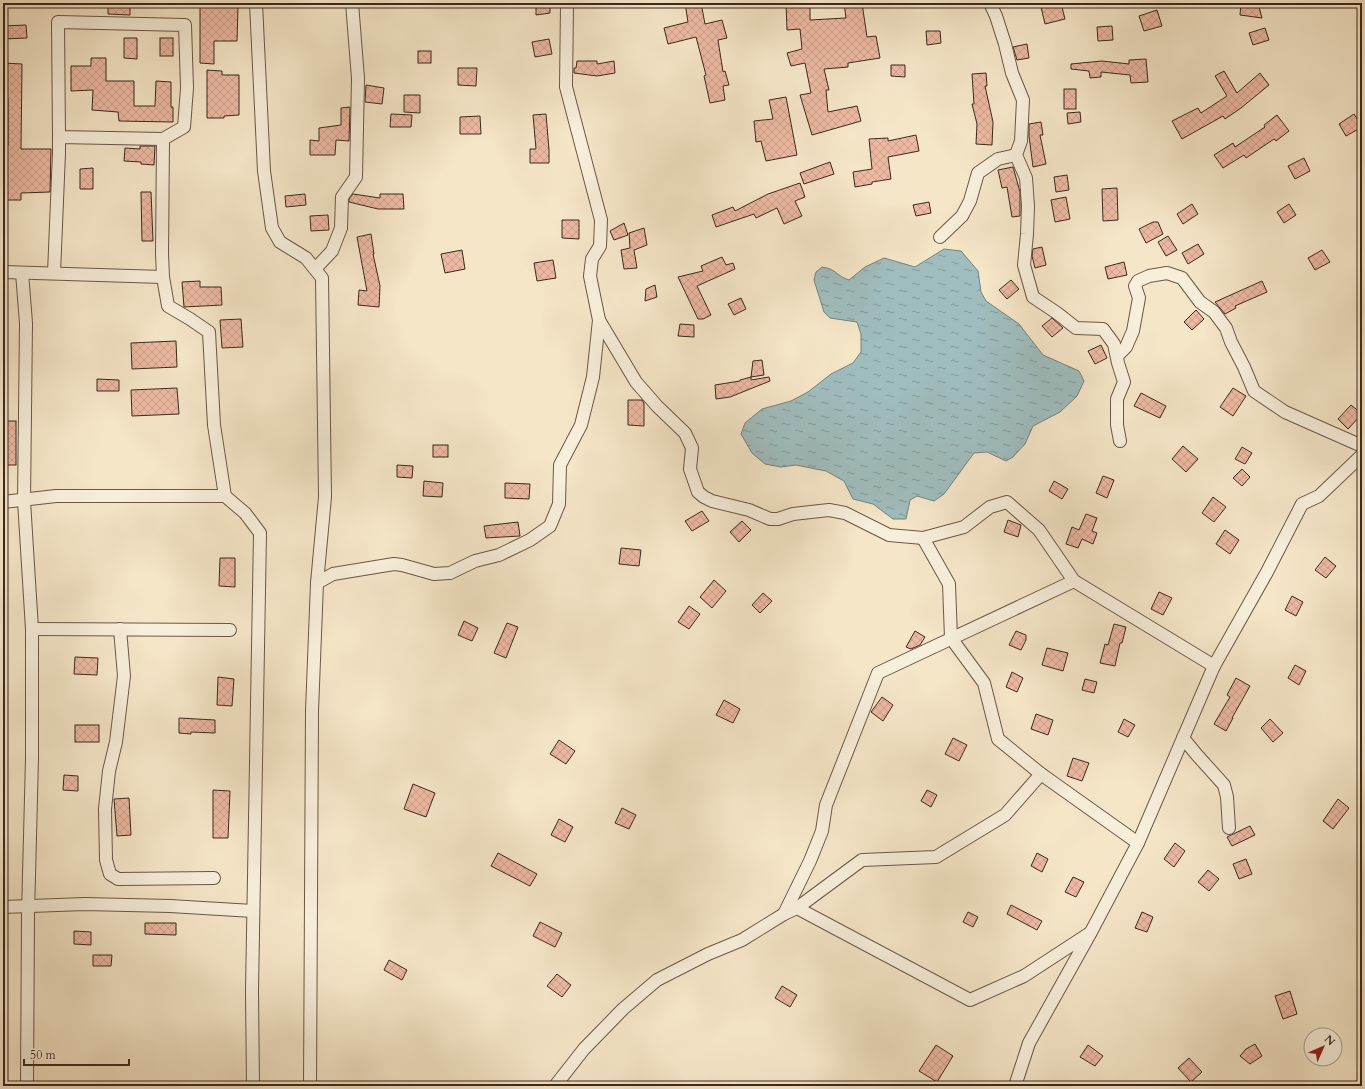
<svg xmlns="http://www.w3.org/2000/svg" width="1365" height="1089" viewBox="0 0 1365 1089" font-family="Cardo,serif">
<defs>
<pattern id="water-ripples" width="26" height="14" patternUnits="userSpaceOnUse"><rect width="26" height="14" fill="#9fbdbe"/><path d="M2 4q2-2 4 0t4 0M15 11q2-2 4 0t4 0" fill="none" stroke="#839a9a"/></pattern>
<pattern id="building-cross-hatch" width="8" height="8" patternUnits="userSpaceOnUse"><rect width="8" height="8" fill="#edb9a3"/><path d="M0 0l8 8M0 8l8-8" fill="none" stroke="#cc9f8c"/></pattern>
</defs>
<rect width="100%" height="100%" fill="#f5e6c8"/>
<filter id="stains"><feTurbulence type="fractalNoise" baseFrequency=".005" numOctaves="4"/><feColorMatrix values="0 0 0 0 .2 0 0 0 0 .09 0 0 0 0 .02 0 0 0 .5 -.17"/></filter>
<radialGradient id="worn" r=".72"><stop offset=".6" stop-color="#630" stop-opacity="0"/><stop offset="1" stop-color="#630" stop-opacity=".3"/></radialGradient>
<path fill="url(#water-ripples)" stroke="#78817d" d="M944 249 961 251 978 271 981 292 986 301 1019 324 1043 355 1079 371 1084 381 1077 396 1060 412 1033 426 1025 444 1013 457 1006 461 987 452 974 453 944 494 934 501 917 496 910 500 906 519H893L873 504 853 499 844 481 826 471 796 465 781 467 765 464 752 453 741 434 745 423 762 409 791 401 808 392 831 374 853 363 861 352V334L857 322 830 318 824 312 814 280 816 272 822 267C837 269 836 276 849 280L865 267 884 258 915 267Z"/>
<g fill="url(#building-cross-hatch)" stroke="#3d271c">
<polygon points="108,3 130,3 130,15 108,14"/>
<polygon points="536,3 550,3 550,13 536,15"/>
<polygon points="685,3 701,3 705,24 722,20 727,38 718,40 723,72 725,71 729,85 723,86 725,100 710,103 704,76 706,75 696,37 668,44 664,28 688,22"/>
<polygon points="786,3 810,3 810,20 846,18 844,3 862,3 867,37 876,36 880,58 848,63 848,67 824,69 829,90 826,90 828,112 857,106 861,121 812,135 800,95 811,93 805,63 791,66 787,53 802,49 800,29 787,30"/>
<polygon points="1061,3 1065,19 1045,24 1041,7"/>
<polygon points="1241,3 1258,3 1262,18 1240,15"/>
<polygon points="200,4 238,7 237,41 214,41 214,64 200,63"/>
<polygon points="1157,10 1162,26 1144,31 1139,16"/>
<polygon points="26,25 27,38 3,39 3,26"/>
<polygon points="1112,26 1113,40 1098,41 1097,27"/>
<polygon points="1265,28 1269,40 1253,45 1249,33"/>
<polygon points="926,31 940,31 941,43 927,45"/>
<polygon points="124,38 137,38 137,59 124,58"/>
<rect x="160" y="38" width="13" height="18"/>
<polygon points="549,39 552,54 535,57 532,42"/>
<polygon points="1027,44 1029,58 1017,60 1013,47"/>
<rect x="418" y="51" width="13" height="12"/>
<polygon points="91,58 106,58 106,81 134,81 134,106 155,106 156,81 171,82 171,107 173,107 173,122 119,121 118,112 92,110 93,90 71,91 71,66 91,66"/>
<polygon points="1146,59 1148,82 1131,83 1130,75 1101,72 1101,77 1090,78 1089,71 1071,69 1071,64 1102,61 1129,64 1129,60"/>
<polygon points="577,61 597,61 597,64 614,61 615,73 597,76 574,73 574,68 576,68"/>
<polygon points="3,63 22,64 21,149 51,149 50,192 21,193 21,200 4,200 3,145 8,145 8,98 6,98 7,89 3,89"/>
<polygon points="891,65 905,65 905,77 891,76"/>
<polygon points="458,68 477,68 476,86 458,85"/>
<polygon points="207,70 222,71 222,75 239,75 239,115 224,116 224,118 207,118"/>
<polygon points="1224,71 1237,93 1260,73 1269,85 1241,108 1225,119 1223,116 1182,139 1172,121 1198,108 1201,113 1227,96 1215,76"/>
<polygon points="986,73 987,86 985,86 993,122 992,145 976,144 977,124 972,104 974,104 972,74"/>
<polygon points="366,85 384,88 382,104 365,102"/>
<rect x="1064" y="89" width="12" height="20"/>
<polygon points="404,95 420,95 420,113 404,112"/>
<polygon points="786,97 797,155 766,161 761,141 756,142 754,121 773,119 769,100"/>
<polygon points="350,107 349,141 336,140 335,155 310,155 310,140 319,141 319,128 341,125 341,108"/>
<polygon points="1080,112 1081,122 1068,124 1067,113"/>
<polygon points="391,114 412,115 411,127 390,127"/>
<polygon points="546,114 549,150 549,163 530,163 530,149 536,149 533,115"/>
<polygon points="1354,114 1362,127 1346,136 1339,124"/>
<polygon points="1277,115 1289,131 1276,141 1274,139 1246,158 1244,155 1223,168 1214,155 1233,143 1235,147 1265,127 1264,125"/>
<polygon points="480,116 481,134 460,134 460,117"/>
<polygon points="1041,122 1043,135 1040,135 1046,164 1033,167 1029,136 1029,124"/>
<polygon points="916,135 919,151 888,157 891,179 872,182 872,184 855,187 853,172 872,169 869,139 888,138 888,141"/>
<polygon points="140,146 155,146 154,165 141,164 141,162 124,161 125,148 140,149"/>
<polygon points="1304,158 1310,171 1295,179 1288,166"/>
<polygon points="830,162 834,174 804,184 800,173"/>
<polygon points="1013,167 1020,192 1020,216 1012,217 1007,187 1002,188 998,170"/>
<polygon points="93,168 93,189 80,189 80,169"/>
<polygon points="1067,175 1069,190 1056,192 1054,177"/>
<polygon points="800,183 805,197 795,201 802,216 784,224 777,208 756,218 754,214 716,227 712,215 733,207 735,211 768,194"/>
<polygon points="1117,188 1118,220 1103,221 1102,189"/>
<polygon points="141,192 151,192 153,241 142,241"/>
<polygon points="305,194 306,205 286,207 285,196"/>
<polygon points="353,194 380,198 380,194 403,194 404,209 378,209 349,202 349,199"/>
<polygon points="1066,197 1070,219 1055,222 1051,200"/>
<polygon points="929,202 931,213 916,216 913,205"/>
<polygon points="1192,204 1198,214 1183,224 1177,214"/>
<polygon points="1289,204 1296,215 1284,223 1277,212"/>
<polygon points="328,215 329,230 311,231 310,216"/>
<polygon points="562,220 579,220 579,239 562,238"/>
<polygon points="1153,222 1158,222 1163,234 1146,243 1139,229"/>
<polygon points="624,223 628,235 614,240 610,231"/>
<polygon points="644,228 647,245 634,250 637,268 624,269 621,250 630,248 629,233"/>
<polygon points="371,234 374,254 373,254 380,286 379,307 358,305 359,290 367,291 357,237"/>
<polygon points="1168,236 1177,250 1166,256 1158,242"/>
<polygon points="1198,244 1204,254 1188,264 1182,253"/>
<polygon points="1042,247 1046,265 1035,268 1032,256 1033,249"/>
<polygon points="462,250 465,269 445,273 441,254"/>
<polygon points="1322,250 1330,262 1315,270 1308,258"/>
<polygon points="722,257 726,265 733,263 735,269 697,286 711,315 703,319 698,319 678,277 703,271 701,266"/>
<polygon points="553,260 556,278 537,281 534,263"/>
<polygon points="1124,262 1127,275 1108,279 1105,267"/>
<polygon points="1011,280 1019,289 1007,299 999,290"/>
<polygon points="200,281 200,287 221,287 222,305 184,307 182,282"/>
<polygon points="1262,281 1267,292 1235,306 1236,308 1225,314 1215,302"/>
<polygon points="655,285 657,297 645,301 646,289"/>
<polygon points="741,298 746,309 734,315 728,304"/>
<polygon points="1196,310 1204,319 1192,330 1184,322"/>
<polygon points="1052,318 1063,328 1052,337 1042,326"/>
<polygon points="241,319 243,347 222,348 220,320"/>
<polygon points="680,324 694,325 694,337 678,336"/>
<polygon points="176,341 177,367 132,369 131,343"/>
<polygon points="1101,345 1107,358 1095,364 1088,351"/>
<polygon points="762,360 764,375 751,377 753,361"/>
<polygon points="751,377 751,380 769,377 770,381 730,397 716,399 715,385 740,381 740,380"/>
<polygon points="97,379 119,380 119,391 97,391"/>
<polygon points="177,388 179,414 132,416 131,390"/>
<polygon points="1233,388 1246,396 1233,416 1220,407"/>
<polygon points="1141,393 1166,406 1160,418 1134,406"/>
<polygon points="628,400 642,400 644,403 644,426 628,425"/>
<polygon points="1351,405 1362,414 1348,429 1338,419"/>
<rect x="3" y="421" width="13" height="44"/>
<rect x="433" y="445" width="15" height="12"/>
<polygon points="1183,446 1198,459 1186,472 1172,459"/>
<polygon points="1242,447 1252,453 1245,464 1235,459"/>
<polygon points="397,465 413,466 412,478 397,477"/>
<polygon points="1242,469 1250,477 1242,486 1233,478"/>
<polygon points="1103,476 1114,480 1107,498 1096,493"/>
<polygon points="424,481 443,483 442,497 423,496"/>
<polygon points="1054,481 1068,489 1062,499 1049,491"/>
<polygon points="505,483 530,484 529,499 505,498"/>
<polygon points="1213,497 1226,507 1214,522 1202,513"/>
<polygon points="702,511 709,521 692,531 685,521"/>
<polygon points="1086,514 1097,518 1092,531 1097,533 1093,544 1082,539 1078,548 1066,544 1072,527 1079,530"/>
<polygon points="1008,520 1021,525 1018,537 1004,532"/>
<polygon points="742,521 751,530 739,542 730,532"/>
<polygon points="518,522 520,536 486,538 484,526"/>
<polygon points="1225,530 1239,540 1230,554 1216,544"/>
<polygon points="621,548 641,550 639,566 619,564"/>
<polygon points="1325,557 1336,566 1326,578 1315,570"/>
<polygon points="220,558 235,558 235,587 219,586"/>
<polygon points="714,580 726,591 712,608 700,597"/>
<polygon points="1159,592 1172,598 1163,615 1151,609"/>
<polygon points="763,593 772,601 760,613 752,605"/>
<polygon points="1292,596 1303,602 1296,616 1285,610"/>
<polygon points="689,606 700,614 689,629 678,622"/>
<polygon points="464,621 478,628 472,641 458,635"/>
<polygon points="507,623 518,627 506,658 494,653"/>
<polygon points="1114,624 1126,627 1122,643 1120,643 1115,666 1100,663 1105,644 1108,645"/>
<polygon points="915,631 925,637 920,645 911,649 906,647"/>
<polygon points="1016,631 1026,635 1026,640 1021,650 1009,645"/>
<polygon points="1047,648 1068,653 1063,671 1042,665"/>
<polygon points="75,657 98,658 97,675 74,674"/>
<polygon points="1295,665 1306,671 1299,685 1288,678"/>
<polygon points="1012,672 1023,678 1017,692 1006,687"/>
<polygon points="218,677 234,679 232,706 217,705"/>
<polygon points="1236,678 1250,686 1232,718 1233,718 1226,731 1214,724 1230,697 1227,695"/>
<polygon points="1085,679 1097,682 1094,693 1082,690"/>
<polygon points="882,697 893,705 883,721 871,712"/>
<polygon points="724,700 740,709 733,723 716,715"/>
<polygon points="1036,714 1053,720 1048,735 1031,729"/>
<polygon points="179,718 215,720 215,733 191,732 191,734 179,733"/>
<polygon points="1124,719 1135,725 1128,737 1118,732"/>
<polygon points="1270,719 1283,733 1273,742 1261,728"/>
<rect x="75" y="725" width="24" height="17"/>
<polygon points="953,738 967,745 959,761 945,754"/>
<polygon points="559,740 575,751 566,764 550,754"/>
<polygon points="1073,758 1089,763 1082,781 1067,776"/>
<polygon points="64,775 78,776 78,791 63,790"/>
<polygon points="413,784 435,793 426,817 404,809"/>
<polygon points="213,790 230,791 228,838 213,838"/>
<polygon points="927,790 937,795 931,807 921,801"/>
<polygon points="129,798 131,835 117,836 114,799"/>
<polygon points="1338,799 1349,808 1333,829 1323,821"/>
<polygon points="622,808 636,815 629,829 615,823"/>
<polygon points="559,819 573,827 565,842 551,835"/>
<polygon points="1250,826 1255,835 1232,846 1227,837"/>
<polygon points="1175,843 1185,851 1174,867 1164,859"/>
<polygon points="498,853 537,874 530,886 491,866"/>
<polygon points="1037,853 1048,859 1042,872 1031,866"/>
<polygon points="1246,859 1252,874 1239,879 1233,864"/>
<polygon points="1208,870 1219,879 1209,891 1198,882"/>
<polygon points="1073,877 1084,882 1076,897 1065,892"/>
<polygon points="1011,905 1042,921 1037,930 1007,914"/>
<polygon points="968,912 978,917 973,927 963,922"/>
<polygon points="1142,912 1153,917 1147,932 1135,928"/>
<polygon points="540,922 562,933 555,947 533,936"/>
<polygon points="145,923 176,923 176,935 145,934"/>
<polygon points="74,931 91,932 91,945 74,944"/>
<polygon points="93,955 112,955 111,966 93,966"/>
<polygon points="389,960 407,970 402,980 384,970"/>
<polygon points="557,974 571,985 562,997 547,986"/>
<polygon points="782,986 797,995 790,1007 775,998"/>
<polygon points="1290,991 1297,1014 1283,1019 1275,996"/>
<polygon points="1255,1044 1262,1056 1250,1064 1240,1056 1246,1049"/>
<polygon points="936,1045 953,1056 937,1082 919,1071"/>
<polygon points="1088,1045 1103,1056 1095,1066 1080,1057"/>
<polygon points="1189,1058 1202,1072 1191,1082 1178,1068"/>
</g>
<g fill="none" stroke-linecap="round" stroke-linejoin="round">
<defs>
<g id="street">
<polyline points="256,3 264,171 272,228 280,242 306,258 322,278 325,497 317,583 312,711 310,1086"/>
<polyline points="567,3 566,87 601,220 600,246 592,259 590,276 599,320 636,382 657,406 685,433 692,448 690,469 698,492 704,497 712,501 749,510 770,519 778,519 793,514 829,510 845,513 889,535 923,538 964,527 990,507 1007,502 1039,530 1074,581 1214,666"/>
<polyline points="990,3 996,16 1005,44 1012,73 1023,100 1021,141 1016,155 1026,178 1028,206 1027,234 1024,265 1033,297 1057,313 1076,328 1103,329 1114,344 1118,363 1124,382 1117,399 1117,425 1120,441"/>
<polyline points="163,139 162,254 163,277 168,306 190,319 209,332 214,425 225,496 245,513 260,533 252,991 253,1086"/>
<polyline points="940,237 962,216 970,201 978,173 998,159 1016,155"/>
<polyline points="315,269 332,251 341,228 342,197 356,177 358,78 352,3"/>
<polyline points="3,272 163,277"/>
<polyline points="22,273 26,323 24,501 32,629 32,758 28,915 27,1086"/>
<polyline points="54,273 59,153 59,137 58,22 185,25 187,88 184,127 163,139 59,137"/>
<polyline points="1117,356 1126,347 1133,331 1139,298 1135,286 1138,281 1149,276 1167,273 1182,278 1200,302 1214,312 1226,328 1231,342 1244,367 1254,391 1285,412 1362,446"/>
<polyline points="3,502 56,496 225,496"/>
<polyline points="923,538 949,584 951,638 984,683 998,739 1041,774 1138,843"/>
<polyline points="317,583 333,574 394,564 402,565 434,574 450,573 475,561 499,555 530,540 550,526 559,504 560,465 581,425 593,377 599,320"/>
<polyline points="32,629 230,630"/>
<polyline points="120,629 124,676 116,742 109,771 105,809 106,860 110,874 118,879 214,878"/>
<polyline points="1183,738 1197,755 1224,785 1227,797 1229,828"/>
<polyline points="3,907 85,904 170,906 253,911"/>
<polyline points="797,908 970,1000 1024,976 1090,933"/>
<polyline points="784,914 810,861 822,831 826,805 878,673 1074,581"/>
<polyline points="555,1086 584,1049 623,1009 657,980 708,954 742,940 784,914 797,908 862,860 936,857 1005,815 1041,774"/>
<polyline points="1015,1086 1029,1043 1091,932 1138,843 1214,666 1267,572 1302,504 1319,496 1362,455"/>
</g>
</defs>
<use href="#street" stroke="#6b5747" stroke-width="14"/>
<use href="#street" stroke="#f8efdb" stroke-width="12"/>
</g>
<rect width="1365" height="1089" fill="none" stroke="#f5e6c8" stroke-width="16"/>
<rect x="4" y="4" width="1357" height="1081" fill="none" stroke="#3d271c" stroke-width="2"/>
<rect x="8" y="8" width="1349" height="1073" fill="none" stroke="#3d271c"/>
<g transform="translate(1323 1047) rotate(45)"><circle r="19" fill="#f8efdb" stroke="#ad9f8f"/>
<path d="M0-3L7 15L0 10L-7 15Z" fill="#8f2418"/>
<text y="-6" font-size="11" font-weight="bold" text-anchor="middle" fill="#3d271c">N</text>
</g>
<path d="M24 1059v6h105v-6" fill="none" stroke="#3d271c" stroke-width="2"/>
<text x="30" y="1059" font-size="12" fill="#3d271c" stroke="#f8efdb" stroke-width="3" paint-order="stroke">50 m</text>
<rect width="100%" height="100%" filter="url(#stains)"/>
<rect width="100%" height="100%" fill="url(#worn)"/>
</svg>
